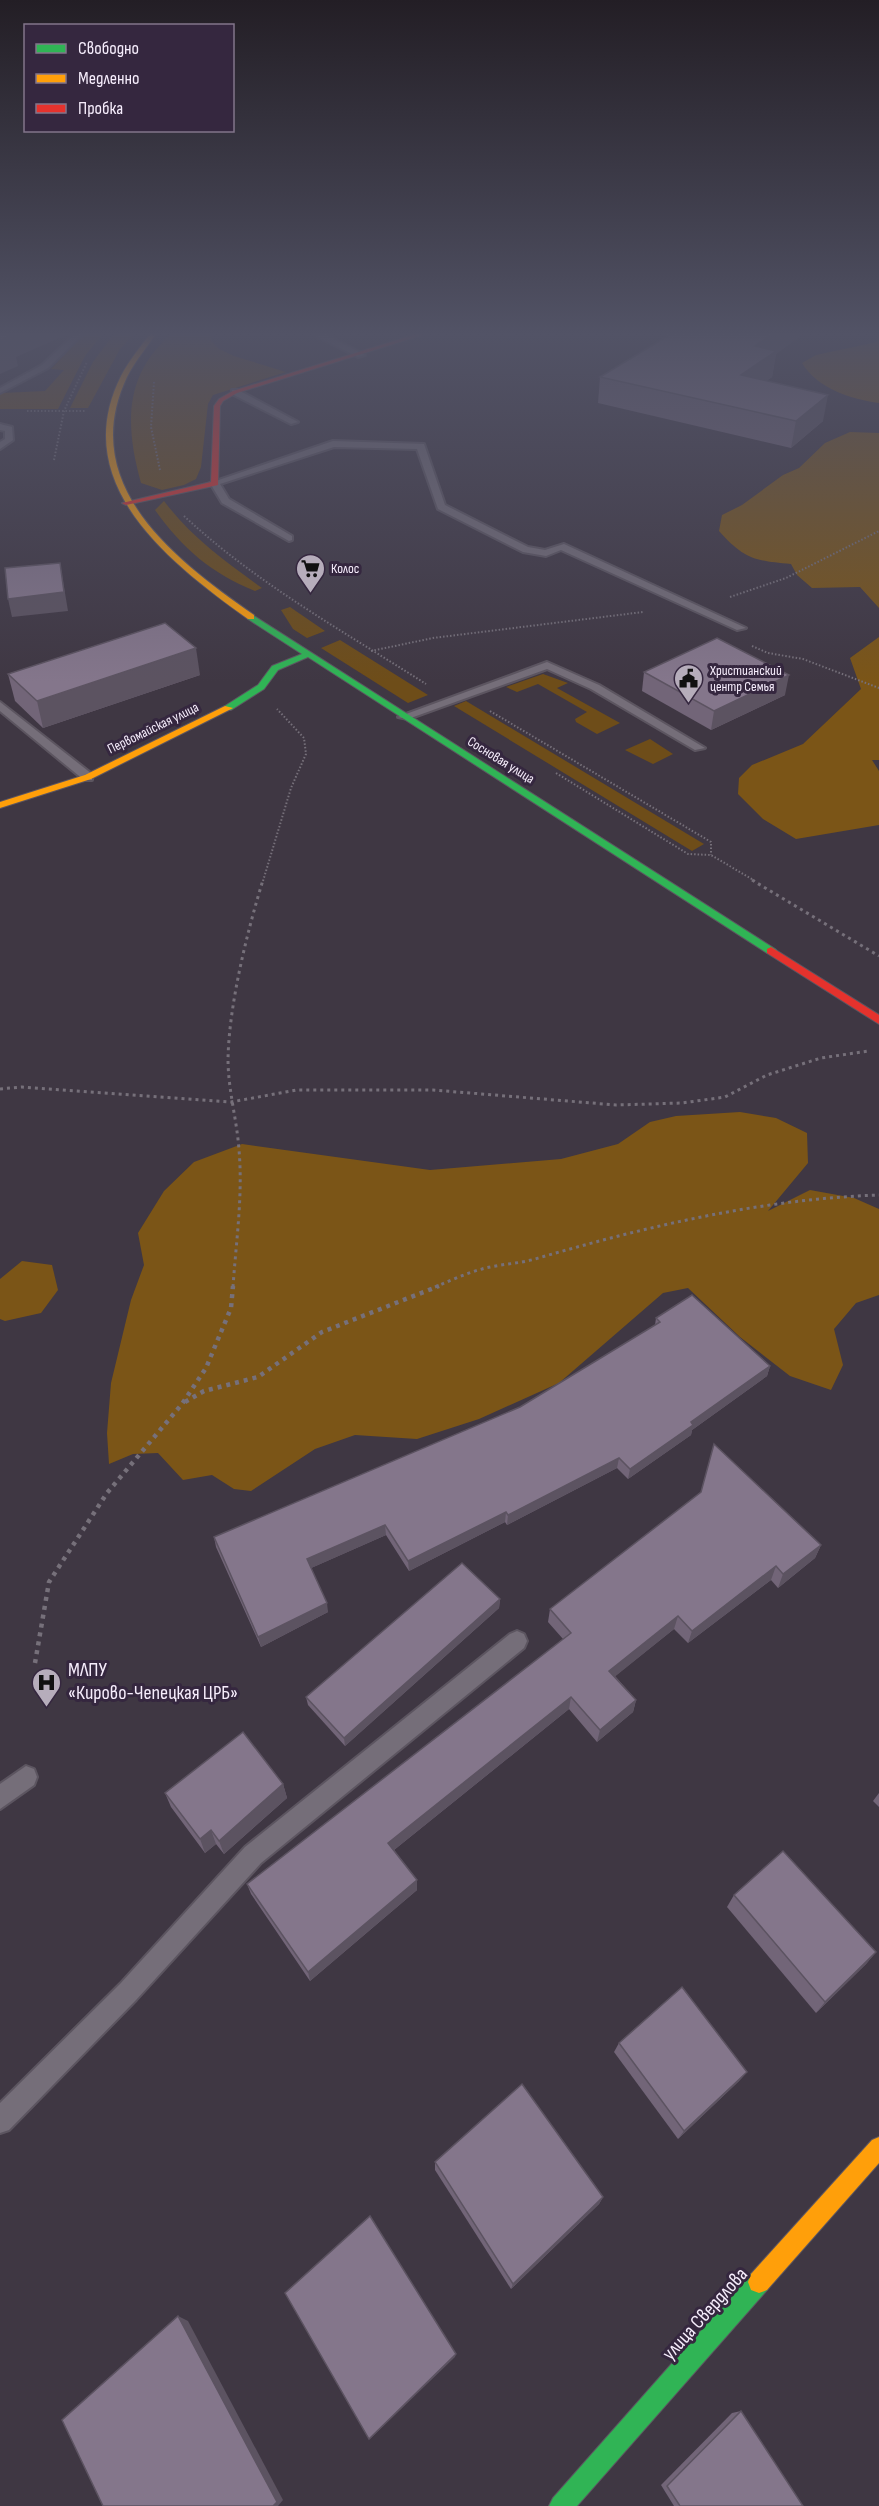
<svg xmlns="http://www.w3.org/2000/svg" width="879" height="2506" viewBox="0 0 879 2506" font-family="'Sofia Sans Condensed',sans-serif">
<rect width="100%" height="100%" fill="#3f3743"/>
<g fill="#6e4d19">
<polygon points="87,331 105,331 85,356 58,409 0,409 0,394 2,393 45,391 64,370 51,369"/>
<polygon points="116,331 137,331 120,349 88,408 70,408 93,362"/>
<path d="M175 331H212L211 341 219 349 234 356 286 372 213 395 208 404 201 467 196 479 184 485 162 490 141 483C125 425 123 373 175 331Z"/>
<path d="M164 501C191 537 226 562 262 588L255 591C211 573 183 549 155 510Z"/>
<polygon points="290,607 325,631 307,638 293,629 281,610"/>
<polygon points="340,640 428,695 408,703 321,648"/>
<polygon points="543,674 568,683 557,688 620,723 597,734 576,722 575,719 587,712 538,684 517,692 506,687"/>
<polygon points="466,701 704,844 692,851 454,706"/>
<polygon points="650,739 673,754 653,764 625,750"/>
</g>
<g fill="#7b5517">
<path d="M877 331H879V403C851 399 818 389 802 363L816 355 877 342Z"/>
<path d="M850 432 879 433V608L860 587 812 588 797 575 791 564C755 561 744 559 719 531L722 515 742 505 783 475 799 468 825 443Z"/>
<polygon points="879,637 879,760 872,760 879,771 879,825 796,839 763,819 738,794 739,778 752,765 803,744 861,689 850,658"/>
<polygon points="740,1112 776,1118 807,1133 808,1163 768,1211 810,1190 854,1198 879,1209 879,1295 856,1303 834,1329 843,1365 831,1390 790,1376 740,1337 688,1288 663,1293 559,1383 479,1419 417,1439 355,1435 315,1449 251,1491 234,1489 212,1475 183,1480 158,1453 133,1454 109,1464 107,1433 111,1383 131,1300 144,1265 138,1233 164,1191 194,1162 242,1144 430,1170 561,1159 618,1144 650,1122 676,1116"/>
<polygon points="22,1261 52,1265 58,1290 41,1313 5,1321 0,1319 0,1279"/>
</g>
<g fill="none" stroke-linecap="round" stroke-linejoin="round">
<defs>
<g id="lane">
<polygon points="78,331 86,331 48,368 0,393 0,388 42,365"/>
<polygon points="322,331 330,331 326,335 365,355 358,357 318,337"/>
<polygon points="232,390 238,390 298,422 291,424 232,394"/>
<polygon points="0,424 12,427 13,440 0,449 0,442 5,439 5,431 0,430"/>
<polygon points="333,441 424,444 445,505 528,547 545,550 564,544 746,628 737,630 561,550 546,556 523,552 438,509 417,449 334,447 220,484 229,499 292,536 292,540 289,541 222,503 210,483"/>
<polygon points="547,662 599,685 705,748 695,750 591,689 547,669 408,719 398,717"/>
<polygon points="0,702 92,774 92,780 84,780 0,711"/>
<polygon points="517,1631 524,1634 527,1641 524,1648 261,1863 136,2000 9,2130 0,2133 0,2103 120,1984 245,1847 510,1634"/>
<polygon points="26,1766 34,1769 37,1777 34,1785 0,1809 0,1784"/>
</g>
<g id="fast">
<polygon points="251,614 775,949 777,951 775,953 767,953 308,657 278,670 264,689 231,710 225,710 225,706 258,685 272,666 302,654 248,619 247,617"/>
<polygon points="759,2271 767,2274 770,2282 767,2290 577,2506 549,2506 553,2498 751,2274"/>
</g>
<g id="slow">
<path d="M152 331H158C148 346 135 361 127 377 76 485 175 560 254 615V619H248C170 563 67 484 121 376 129 360 142 345 152 331Z"/>
<polygon points="225,706 233,708 91,779 0,808 0,802 85,775"/>
<polygon points="879,2137 879,2163 767,2290 759,2293 751,2290 748,2282 751,2274 872,2140"/>
</g>
<g id="jam">
<polygon points="426,331 435,331 237,393 223,401 220,406 218,485 126,505 122,503 211,482 214,406 219,399 233,391"/>
<polygon points="771,947 879,1015 879,1024 767,953 767,949"/>
</g>
</defs>
<use href="#lane" stroke="#5c5560" stroke-width="4"/>
<use href="#fast" stroke="#5c5560" stroke-width="2"/>
<use href="#slow" stroke="#5c5560" stroke-width="2"/>
<use href="#jam" stroke="#5c5560" stroke-width="2"/>
<g stroke="#76707a" stroke-width="2" stroke-dasharray="1.5 2" stroke-linecap="butt">
<polyline points="154,382 151,427 160,470"/>
<polyline points="27,411 85,411"/>
<polyline points="54,460 64,411 87,362"/>
<path d="M184 516C256 583 343 631 426 684"/>
<polyline points="730,597 786,578 879,531"/>
<polyline points="752,646 768,653 803,659 879,688"/>
<polyline points="371,651 433,638 643,612"/>
<polyline points="490,711 711,842 711,855"/>
<polyline points="556,773 688,854 711,855 755,881"/>
<polyline points="263,881 291,788 306,754 304,738 277,709"/>
</g>
<g stroke="#76707a" stroke-width="3" stroke-dasharray="3 4" stroke-linecap="butt">
<polyline points="752,880 879,956"/>
<polyline points="0,1089 22,1087 231,1102 297,1090 433,1090 616,1105 682,1103 725,1097 767,1075 821,1058 869,1051"/>
<path d="M233 1287C236 1242 243 1195 239 1150 237 1120 228 1090 228 1059 229 1005 247 932 263 880"/>
<path d="M435 1287C450 1281 466 1273 482 1269 499 1264 518 1264 535 1259 648 1226 762 1199 879 1195"/>
</g>
<g stroke="#76707a" stroke-width="4.5" stroke-dasharray="4 5" stroke-linecap="butt">
<polyline points="185,1402 204,1391 258,1377 322,1332 439,1286"/>
<polyline points="35,1663 49,1582 107,1493 182,1404 206,1368 231,1308 233,1286"/>
</g>
<use href="#lane" fill="#756e79" fill-rule="evenodd"/>
<use href="#fast" fill="#30b455" fill-rule="evenodd"/>
<use href="#slow" fill="#ff9f0a" fill-rule="evenodd"/>
<use href="#jam" fill="#e5322d" fill-rule="evenodd"/>
</g>
<g fill="#726578">
<polygon points="646,331 807,331 776,354 772,377 766,381 823,421 791,448 598,403 600,377 668,335"/>
<polygon points="644,672 785,695 711,730 642,691"/>
<polygon points="8,674 200,675 43,728 15,701"/>
<polygon points="656,1318 770,1366 767,1376 692,1430 691,1435 628,1479 617,1468 507,1525 505,1522 409,1571 386,1535 311,1568 328,1612 261,1647 216,1547 214,1537 520,1407 655,1325"/>
<polygon points="821,1545 815,1558 778,1588 771,1580 688,1643 674,1629 615,1676 636,1700 633,1712 597,1742 569,1709 394,1850 417,1880 417,1890 310,1981 251,1894 247,1884 563,1639 548,1622 550,1609"/>
<polygon points="500,1599 499,1608 345,1746 308,1705 306,1697"/>
<polygon points="283,1784 287,1798 224,1854 216,1844 205,1853 171,1807 165,1793"/>
<polygon points="879,1793 879,1807 873,1801"/>
<polygon points="734,1895 876,1952 866,1964 816,2013 727,1907"/>
<polygon points="619,2043 747,2072 739,2081 678,2139 614,2052"/>
<polygon points="435,2162 603,2197 599,2204 511,2289 435,2170"/>
<polygon points="741,2411 803,2506 674,2506 661,2485 732,2413"/>
</g>
<g fill="#5c5361">
<polygon points="0,331 65,331 66,335 16,357 18,366 0,374"/>
<polygon points="776,331 807,331 776,354 772,377 738,401 741,375 755,346"/>
<polygon points="828,395 823,421 791,448 796,421"/>
<polygon points="60,563 68,611 12,617 8,599"/>
<polygon points="196,648 200,675 43,728 37,701"/>
<polygon points="789,675 785,695 711,730 714,711"/>
<polygon points="770,1366 767,1376 692,1430 691,1435 628,1479 630,1469 691,1422"/>
<polygon points="619,1458 617,1468 507,1525 508,1515"/>
<polygon points="506,1512 505,1522 409,1571 408,1561"/>
<polygon points="385,1525 386,1535 309,1569 307,1559"/>
<polygon points="821,1545 815,1558 778,1588 783,1574"/>
<polygon points="776,1566 771,1580 688,1643 692,1631"/>
<polygon points="500,1599 499,1608 345,1746 344,1738"/>
<polygon points="327,1603 328,1612 261,1647 258,1637"/>
<polygon points="678,1616 674,1629 607,1683 609,1671"/>
<polygon points="571,1697 569,1709 389,1854 388,1843"/>
<polygon points="636,1700 633,1712 597,1742 600,1730"/>
<polygon points="283,1784 287,1798 224,1854 219,1841"/>
<polygon points="211,1830 216,1844 205,1853 200,1839"/>
<polygon points="417,1880 417,1890 310,1981 308,1972"/>
<polygon points="876,1952 866,1964 816,2013 825,2002"/>
<polygon points="747,2072 739,2081 678,2139 684,2131"/>
<polygon points="603,2197 599,2204 511,2289 513,2284"/>
<polygon points="178,2316 188,2321 283,2500 278,2506 273,2506"/>
<polygon points="456,2354 455,2357 370,2439 369,2439"/>
</g>
<g fill="#84768b" stroke="#5c5361" stroke-width="1.5">
<polygon points="676,331 776,331 755,346 776,351 741,375 828,395 796,421 600,377"/>
<polygon points="0,332 11,335 0,340"/>
<polygon points="60,563 64,592 8,599 5,568"/>
<polygon points="165,623 196,648 37,701 8,674"/>
<polygon points="717,638 789,675 714,711 644,672"/>
<polygon points="692,1295 770,1366 691,1422 693,1425 630,1469 619,1458 508,1515 506,1512 408,1561 385,1525 307,1559 327,1603 258,1637 214,1537 520,1407 660,1322 656,1318"/>
<polygon points="714,1444 821,1545 783,1574 776,1566 692,1631 678,1616 609,1671 636,1700 600,1730 571,1697 388,1843 417,1880 308,1972 247,1884 571,1633 550,1609 701,1492"/>
<polygon points="462,1563 500,1599 344,1738 306,1697"/>
<polygon points="243,1732 283,1784 219,1841 211,1830 200,1839 165,1793"/>
<polygon points="783,1851 876,1952 825,2002 734,1895"/>
<polygon points="682,1987 747,2072 684,2131 619,2043"/>
<polygon points="522,2084 603,2197 513,2284 435,2162"/>
<polygon points="370,2216 456,2354 369,2439 285,2293"/>
<polygon points="178,2316 277,2502 273,2506 103,2506 62,2420"/>
<polygon points="741,2411 803,2506 680,2506 667,2486"/>
</g>
<linearGradient id="sky" x2="0" y2="1"><stop stop-color="#231e25"/><stop offset="0.49" stop-color="#525366"/><stop offset="1" stop-color="#525366" stop-opacity="0"/></linearGradient>
<rect width="879" height="682" fill="url(#sky)"/>
<defs>
<symbol id="supermarket-pin" viewBox="-11 -11 22 30"><path d="M0 17L-7.5 6A9.5 9.5 0 1 1 7.5 6Z" fill="#b6adbb" stroke="#35273f"/><path d="M-6-5.5h2.5l.6 2H6L4.5 2H-2.5L-4.4-4H-6ZM-1.5 3.2a1.3 1.3 0 1 0 .1 0ZM3 3.2a1.3 1.3 0 1 0 .1 0Z" fill="#111"/></symbol>
<symbol id="civic-pin" viewBox="-11 -11 22 30"><path d="M0 17L-7.5 6A9.5 9.5 0 1 1 7.5 6Z" fill="#b6adbb" stroke="#35273f"/><path d="M-.6-6.5H3V-4.5H.6V-3L4-1V1h2V6H-6V1h2V-1L-.6-3ZM-1.2 2.5V6h2.4V2.5Z" fill="#111"/></symbol>
<symbol id="hospital-pin" viewBox="-11 -11 22 30"><path d="M0 17L-7.5 6A9.5 9.5 0 1 1 7.5 6Z" fill="#b6adbb" stroke="#35273f"/><path d="M-5-5h3v3.5h4V-5h3V5h-3V1.5h-4V5h-3Z" fill="#111"/></symbol>
</defs>
<g fill-rule="evenodd">
<use href="#supermarket-pin" x="294" y="552" width="33" height="45"/>
<use href="#civic-pin" x="672" y="662" width="33" height="45"/>
<use href="#hospital-pin" x="30" y="1666" width="33" height="45"/>
</g>
<g text-anchor="middle" dominant-baseline="central" stroke-width="6" stroke-linejoin="round" paint-order="stroke">
<g font-size="14" fill="#f6edfc" stroke="#35273f" text-anchor="start">
<text x="331" y="568">Колос</text>
<text x="710" y="670">Христианский<tspan x="710" dy="16">центр Семья</tspan></text>
</g>
<g font-size="14" fill="#f6edfc" stroke="#35273f">
<text transform="translate(153 728) rotate(-26)">Первомайская улица</text>
<text transform="translate(501 760) rotate(32)">Сосновая улица</text>
</g>
<g font-size="20" fill="#f6edfc" stroke="#35273f" text-anchor="start">
<text x="68" y="1670">МЛПУ<tspan x="68" dy="23">«Кирово-Чепецкая ЦРБ»</tspan></text>
</g>
<g font-size="20" fill="#f6edfc" stroke="#35273f">
<text transform="translate(705 2314) rotate(-48)">улица Свердлова</text>
</g>
</g>
<rect x="24" y="24" width="210" height="108" fill="#35273f" stroke="#82768b" stroke-width="1.5"/>
<rect x="36" y="44" width="30" height="9" fill="#30b455" stroke="#82768b" stroke-width="1.5"/>
<text x="78" y="54" font-size="18" fill="#f6edfc">Свободно</text>
<rect x="36" y="74" width="30" height="9" fill="#ff9f0a" stroke="#82768b" stroke-width="1.5"/>
<text x="78" y="84" font-size="18" fill="#f6edfc">Медленно</text>
<rect x="36" y="104" width="30" height="9" fill="#e5322d" stroke="#82768b" stroke-width="1.5"/>
<text x="78" y="114" font-size="18" fill="#f6edfc">Пробка</text>
</svg>
